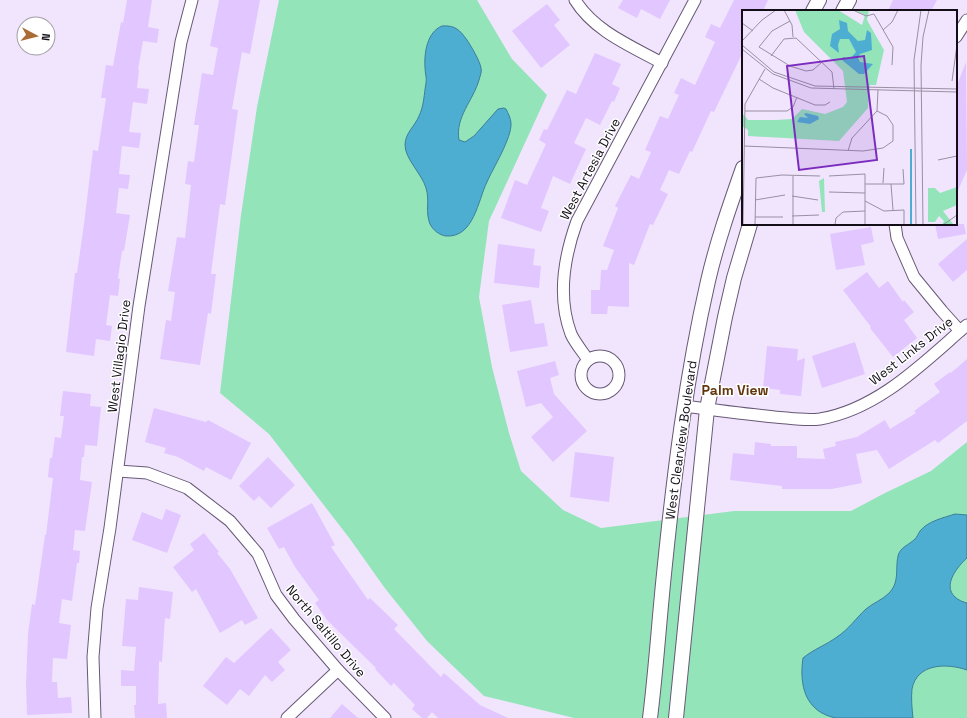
<svg xmlns="http://www.w3.org/2000/svg" width="967" height="718" viewBox="0 0 967 718" font-family="'Space Grotesk',sans-serif">
<rect width="100%" height="100%" fill="#f1e5fe"/>
<polygon fill="#94e4ba" points="279,0 477,0 512,59 547,95 489,221 479,297 492,367 509,433 521,471 563,510 601,528 734,511 851,511 885,493 931,471 967,442 967,718 574,718 484,696 427,641 384,587 350,539 269,434 220,393 241,215 257,107"/>
<g fill="#4eaed1" stroke="#3c7e99">
<path d="M442 26C455 25 460 30 467 40 471 46 480 61 481 68 482 72 480 76 479 80 473 101 455 117 459 140L465 142 474 136 498 109 504 108 506 109C508 113 511 119 511 123 512 138 493 168 487 182 478 200 474 238 446 236 439 235 433 230 430 224 425 212 430 200 426 188 422 174 405 159 405 145 405 133 415 126 419 116 424 106 424 94 426 83 427 78 425 73 425 68 424 53 427 32 442 26Z"/>
<path d="M955 514 967 515V558C958 566 942 585 955 597 958 600 963 602 967 603V670C947 663 917 663 912 689 911 698 912 709 913 718 896 718 880 718 863 718 855 718 844 718 836 718 805 712 799 685 803 658 814 649 826 645 837 637 849 629 856 618 866 609 873 603 882 600 888 594 900 583 895 570 898 556 900 547 909 545 915 539 917 537 918 534 920 531 928 521 943 518 955 514Z"/>
</g>
<g fill="#e2c6ff">
<polygon points="127,0 152,0 148,27 159,29 157,43 143,41 138,70 139,70 137,88 149,89 147,104 133,102 129,132 141,133 139,148 122,146 119,174 130,175 128,189 119,188 116,213 130,215 124,251 122,251 118,278 120,279 118,296 110,295 106,325 112,326 110,341 96,339 94,356 66,352 75,273 77,273 84,224 93,150 98,151 106,98 101,98 106,65 113,66 121,22 123,23"/>
<polygon points="219,0 260,0 250,54 242,52 232,109 238,110 225,205 220,204 211,274 216,274 211,314 208,313 200,365 160,359 166,320 171,321 175,292 168,291 177,237 185,238 191,185 185,184 188,161 194,162 199,125 194,125 202,73 213,75 218,48 210,46"/>
<polygon points="623,0 670,0 660,19 641,9 637,18 618,8"/>
<polygon points="734,0 768,0 763,11 743,11 743,52 714,112 711,111 692,152 690,151 679,174 669,170 660,190 668,194 653,225 650,224 634,265 629,263 629,307 608,306 607,314 591,314 591,290 600,290 601,270 607,270 614,250 603,246 618,208 615,206 631,175 639,179 651,152 645,150 660,116 668,119 679,95 674,93 681,78 695,85 715,42 705,37 711,24 720,28"/>
<polygon points="893,0 937,0 931,11 888,11"/>
<polygon points="547,4 560,20 554,25 570,45 541,68 512,31"/>
<polygon points="595,53 621,64 612,84 620,88 614,102 612,101 600,125 586,118 574,143 586,149 570,184 553,176 541,208 549,211 541,232 501,218 515,180 527,185 546,144 539,140 544,129 547,130 567,90 576,94"/>
<polygon points="966,62 967,170 956,195 956,88"/>
<polygon points="935,224 964,224 966,234 938,239"/>
<polygon points="871,227 874,242 861,245 865,265 836,270 830,234"/>
<polygon points="967,239 967,270 953,282 938,264"/>
<polygon points="498,244 535,249 533,265 541,266 539,288 494,283"/>
<polygon points="867,272 879,288 888,281 903,302 904,300 914,312 904,320 917,338 893,357 870,328 871,327 843,290"/>
<polygon points="531,300 535,324 544,323 548,346 510,352 502,305"/>
<polygon points="855,342 865,374 822,388 812,356"/>
<polygon points="767,346 798,349 797,361 805,358 801,396 780,394 780,390 763,388"/>
<polygon points="967,359 967,421 938,443 935,440 889,469 877,450 856,454 862,483 832,489 782,489 782,486 730,480 733,453 754,455 755,442 771,444 771,446 797,446 797,458 825,459 823,449 836,446 835,442 857,437 885,420 890,429 916,413 914,411 940,392 934,384 950,372 951,373"/>
<polygon points="555,361 559,375 550,378 554,394 587,431 553,462 531,437 553,417 541,403 526,407 517,371"/>
<polygon points="63,391 91,394 90,406 101,407 97,446 85,445 84,457 82,457 80,480 92,482 85,531 75,530 73,550 80,551 79,563 77,563 72,601 62,599 59,623 71,625 67,659 53,658 52,682 57,682 58,698 71,697 72,713 27,715 26,684 28,634 32,604 35,605 45,535 46,535 53,478 48,477 50,458 52,458 55,437 61,438 64,416 60,416"/>
<polygon points="154,408 206,422 208,420 251,443 231,480 206,467 204,471 178,457 164,453 166,448 145,442"/>
<polygon points="575,452 614,457 609,502 570,497"/>
<polygon points="268,457 295,485 271,508 259,496 254,501 239,486"/>
<polygon points="312,503 335,545 331,547 368,600 370,598 398,625 394,629 441,677 444,673 480,705 508,718 438,718 432,712 427,718 422,718 412,709 415,705 394,683 391,686 375,669 376,668 327,620 315,603 319,600 295,567 284,547 279,549 267,528"/>
<polygon points="166,509 181,515 167,553 132,540 142,512 162,520"/>
<polygon points="204,533 219,552 217,553 230,569 258,618 245,625 242,620 220,633 196,589 192,592 173,567 194,550 190,544"/>
<polygon points="139,587 173,592 170,619 165,618 162,662 159,661 158,704 166,703 167,718 135,718 134,705 136,705 136,686 121,686 121,670 134,671 136,647 122,646 126,599 138,600"/>
<polygon points="271,628 291,650 278,662 285,670 272,682 265,675 249,696 240,689 227,705 203,686 226,657 234,663"/>
<polygon points="342,704 358,718 330,718"/>
</g>
<g fill="none" stroke-linecap="round" stroke-linejoin="round">
<defs>
<g id="minor">
<path d="M575 0C594 31 631 46 662 63"/>
<polyline points="956,37 967,20"/>
<polyline points="895,224 897,238 914,277 942,311 960,331"/>
<circle cx="600" cy="375" r="19"/>
<path d="M588 360C583 352 575 343 571 334 557 297 564 257 577 221L695 0"/>
<path d="M684 406C714 410 745 414 775 417 789 418 806 421 820 419 879 409 924 362 967 325"/>
<polyline points="118,471 147,473 187,488 230,521 258,554 276,595 294,619 338,670 385,718"/>
<polyline points="95,718 93,657 97,608 110,528 139,306 181,42 192,0"/>
<polyline points="287,718 338,670"/>
</g>
<g id="tertiary">
<polyline points="813,11 819,0"/>
<polyline points="843,11 849,0"/>
<path d="M650 718C656 670 659 622 664 574 674 475 686 377 708 281 717 242 730 205 743 168"/>
<polyline points="676,718 707,409 725,317 734,278 750,224"/>
</g>
</defs>
<use href="#minor" stroke="#675975" stroke-width="13"/>
<use href="#tertiary" stroke="#675975" stroke-width="16"/>
<use href="#minor" stroke="#fff" stroke-width="11"/>
<use href="#tertiary" stroke="#fff" stroke-width="14"/>
</g>
<g text-anchor="middle" dominant-baseline="central" stroke-width="3" stroke-linejoin="round" paint-order="stroke">
<g font-size="13" fill="#120d17" stroke="#fff">
<text transform="translate(590 169) rotate(-62)">West Artesia Drive</text>
<text transform="translate(911 351) rotate(-38)">West Links Drive</text>
<text transform="translate(119 356) rotate(-83)">West Villagio Drive</text>
<text transform="translate(681 440) rotate(-82)">West Clearview Boulevard</text>
<text transform="translate(326 631) rotate(50)">North Saltillo Drive</text>
</g>
<g font-size="14" font-weight="bold" fill="#633811" stroke="#fff">
<text x="735" y="390">Palm View</text>
</g>
</g>
<g transform="translate(742 10)">
<rect width="215" height="215" fill="#f1e5fe"/>
<path d="M53 0H96L120 15 123 5 113 0H127L125 10 142 40 134 75H128L126 98 97 131 6 126V120L0 116V96V103L6 110H34L50 109 60 99 83 104 101 97 105 92 101 61 62 22ZM82 168 83 202H80L77 171ZM215 177V195L201 201 212 215H200L202 211 197 206 193 212H186V178H193L198 183Z" fill="#94e4ba"/>
<path d="M97 10 105 13 106 21 116 31 123 30 125 20 129 23 130 40 118 44 116 48 118 52 131 54 122 64H117L100 50 101 47 108 49 114 42 107 29H98L96 35 97 43 88 36 90 24 98 19ZM64 103 76 106 77 109 68 114 55 112 58 107 66 108 62 104Z" fill="#4eaed1"/>
<path fill="none" stroke="#4eaed1" stroke-width="2" d="M169 215V139"/>
<path fill="none" stroke="#988fa2" stroke-width="1" d="M42 0 50 15 51 27M111 0 124 6 132 4M132 4 151 37 150 55M48 11 30 21 17 37 48 56 64 61 71 60 80 52M0 13 11 21M141 20 150 12 156 0M0 31 20 10 34 0M0 35 32 62 73 76 215 79M0 39 31 64 69 78 215 82M29 46 42 29 54 28 90 62 92 79M17 69 31 78 73 95H83L88 92M210 71 215 35M3 101H45L51 97 55 87M2 136 121 141 141 138 151 131V115L145 106 135 101M106 141 110 128 135 101 136 80M196 150 215 146M87 166 123 164V215M141 173 142 158M123 174H162L161 159M149 174 151 200M87 182 123 183M50 186 76 190M13 190 43 185M123 191 142 201 162 200V215M50 206 77 205M13 207H41M1 215 3 94 23 59M13 215 14 168 40 165 78 166M51 215V166M93 215 94 208 101 202 123 201M174 215 172 50 179 0M181 215 179 55 181 27 187 0M201 215 215 205"/>
<path fill="#7b2cbf" fill-opacity="0.15" stroke="#7b2cbf" stroke-width="2" d="M122 46 135 150 57 160 45 56Z"/>
<rect width="215" height="215" fill="none" stroke="#120d17" stroke-width="2"/>
</g>
<g transform="translate(36 36) rotate(97)"><circle r="19" fill="#ffffff" stroke="#a09ea2"/>
<path d="M0-3L7 15L0 10L-7 15Z" fill="#ab6b34"/>
<text y="-6" font-size="11" font-weight="bold" text-anchor="middle" fill="#120d17">N</text>
</g>
</svg>
